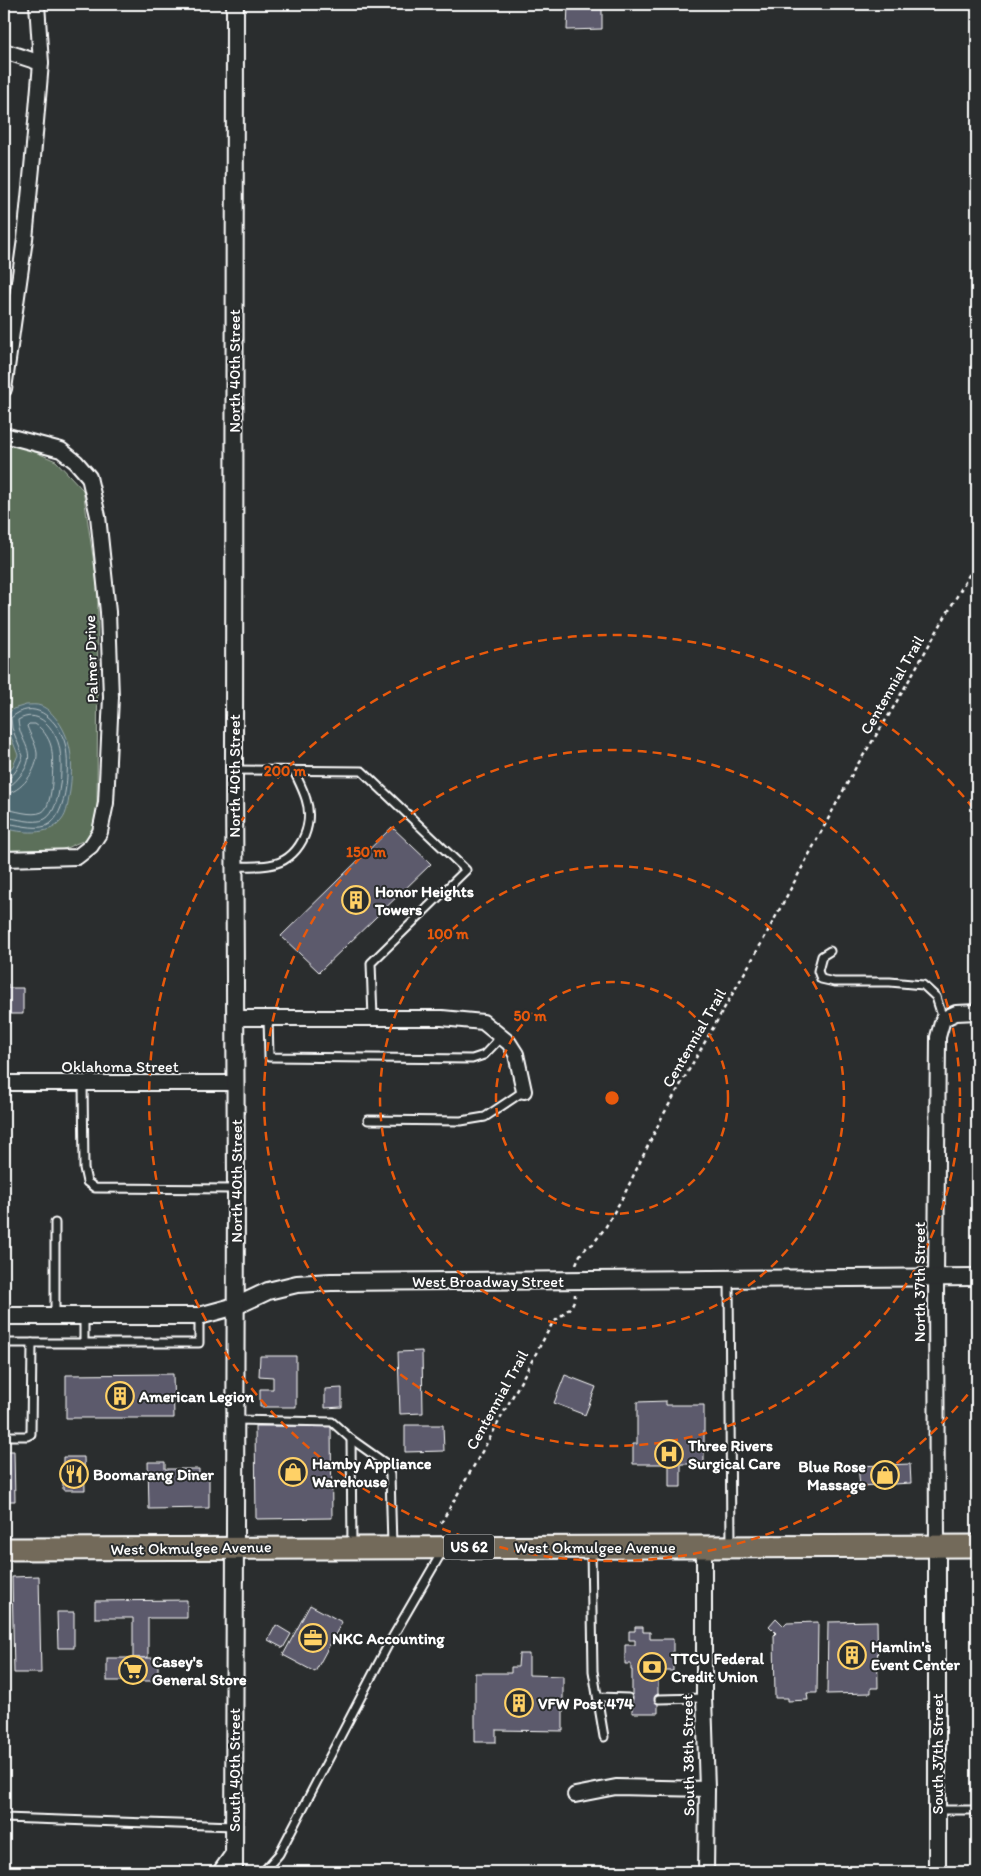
<svg xmlns="http://www.w3.org/2000/svg" width="981" height="1876" viewBox="0 0 981 1876" font-family="Itim,sans-serif">
<rect width="100%" height="100%" fill="#2a2d2e"/>
<filter id="ink" filterUnits="userSpaceOnUse"><feTurbulence type="fractalNoise" baseFrequency=".02" numOctaves="2"/><feDisplacementMap in="SourceGraphic" scale="10" xChannelSelector="R" yChannelSelector="G"/><feConvolveMatrix kernelMatrix="1 2 1 2 8 2 1 2 1" color-interpolation-filters="sRGB"/></filter>
<g filter="url(#ink)">
<polygon fill="#5c705a" stroke="#aeb8ac" points="4,444 19,445 56,461 83,490 98,590 97,825 87,839 57,852 4,852"/>
<path fill="#4d6972" stroke="#94a5aa" d="M26 705C31 705 37 704 41 706 49 709 53 715 58 721 73 742 73 766 70 791 68 801 68 813 61 821 49 836 21 833 4 828V777L13 766 18 755 8 729 5 716 13 709Z"/>
<g fill="none" stroke-linecap="round" stroke-linejoin="round">
<g stroke="#b8c3c7" stroke-width="1">
<path d="M4 780C15 778 19 765 23 756L12 728 11 718C33 698 55 717 64 740 71 759 68 818 46 826 34 830 16 824 4 823"/>
<path d="M4 787C12 786 15 782 20 776 40 752 19 743 18 720 37 709 51 724 58 742 64 759 62 810 45 819 34 825 16 818 4 817"/>
<path d="M4 794C21 793 38 770 37 753 36 744 30 735 27 726L29 724H35C42 728 49 738 51 746 54 757 54 807 42 812 31 817 15 810 4 809"/>
</g>
</g>
<g fill="#5c5a6c" stroke="#fff">
<polygon points="568,4 602,4 602,29 567,30"/>
<polygon points="392,827 431,864 319,972 281,936"/>
<polygon points="4,984 8,984 8,988 23,988 23,1014 10,1014 10,1023 4,1023"/>
<polygon points="422,1351 423,1413 400,1414 398,1352"/>
<polygon points="260,1356 296,1356 296,1407 260,1407 260,1389 273,1389 273,1377 259,1376"/>
<polygon points="173,1374 174,1418 66,1418 66,1375"/>
<polygon points="565,1375 596,1387 585,1415 554,1403"/>
<polygon points="342,1388 342,1407 325,1408 325,1389"/>
<polygon points="666,1401 666,1405 704,1405 704,1464 681,1464 681,1487 669,1487 669,1464 633,1464 633,1444 637,1444 637,1402"/>
<polygon points="405,1425 443,1425 444,1451 405,1452"/>
<polygon points="255,1426 331,1426 332,1518 256,1519"/>
<polygon points="4,1451 14,1451 15,1501 4,1501"/>
<polygon points="973,1455 977,1455 977,1484 972,1484"/>
<polygon points="63,1457 84,1457 85,1490 63,1490"/>
<polygon points="148,1462 165,1462 165,1469 199,1469 199,1475 209,1475 209,1508 149,1509"/>
<polygon points="910,1464 911,1483 860,1486 858,1466"/>
<polygon points="39,1576 41,1673 14,1673 12,1577"/>
<polygon points="187,1600 187,1618 148,1618 148,1658 133,1658 133,1618 95,1618 95,1601"/>
<polygon points="310,1605 342,1622 315,1672 283,1655"/>
<polygon points="57,1612 74,1612 74,1648 58,1648"/>
<polygon points="776,1618 784,1626 787,1623 818,1622 817,1693 807,1693 808,1700 788,1701 788,1698 775,1698 774,1635 776,1633 769,1626"/>
<polygon points="877,1621 878,1688 871,1688 871,1693 827,1694 828,1622"/>
<polygon points="276,1625 291,1634 283,1648 268,1640"/>
<polygon points="635,1627 643,1627 643,1632 650,1632 650,1639 673,1639 673,1671 658,1671 658,1713 632,1713 632,1670 631,1670 631,1664 625,1664 625,1645 635,1645 635,1640 629,1640 629,1631 635,1631"/>
<polygon points="519,1654 529,1654 529,1675 563,1676 563,1731 496,1730 496,1742 475,1742 475,1673 511,1673 511,1667 518,1667"/>
<rect x="107" y="1658" width="51" height="23"/>
</g>
<g fill="none" stroke-linecap="round" stroke-linejoin="round">
<defs>
<g id="service">
<polyline points="235,770 362,771 466,870 371,963 373,1018"/>
<path d="M234 866C246 866 258 867 269 865 299 861 315 826 306 799 303 789 298 780 294 771"/>
<polyline points="830,951 822,956 818,971 821,979 834,982 890,982 923,985 936,997 943,1019"/>
<polyline points="268,1018 269,1057 472,1059 484,1055 502,1036"/>
<polyline points="83,1083 84,1168 87,1182 95,1188 235,1189"/>
<polyline points="368,1120 461,1121 485,1117 524,1091"/>
<polyline points="55,1223 55,1315"/>
<polyline points="729,1279 731,1544"/>
<polyline points="84,1316 84,1343"/>
<polyline points="4,1343 199,1343 199,1316"/>
<polyline points="236,1420 332,1422 351,1439 385,1463 390,1475 392,1545"/>
<polyline points="4,1436 27,1436 31,1434 32,1343"/>
<polyline points="351,1439 352,1547"/>
<polyline points="591,1550 593,1671 604,1737"/>
<polyline points="598,1697 628,1698"/>
<polyline points="659,1699 704,1698"/>
<polyline points="938,1810 977,1810"/>
<polyline points="4,1818 234,1826"/>
<polyline points="263,1872 279,1854 388,1645 443,1550"/>
</g>
<g id="minor">
<polyline points="4,51 41,63"/>
<polyline points="4,389 25,239 33,157 41,63 37,4"/>
<polyline points="4,435 61,450 76,462 89,477 98,516 108,612 111,697 106,803 100,832 91,846 77,857 4,859"/>
<polyline points="236,1018 442,1018 483,1022 509,1043 516,1054 524,1091"/>
<polyline points="4,1083 236,1083"/>
<polyline points="937,1546 936,1278 938,1037 943,1019 956,1013 977,1012"/>
<polyline points="704,1547 704,1698 707,1789 706,1872"/>
<polyline points="575,1795 616,1787 707,1789"/>
<polyline points="220,1872 234,1852"/>
</g>
<g id="tertiary">
<polyline points="4,1316 199,1316 236,1306 268,1291 297,1284 331,1282 977,1277"/>
<polyline points="234,1872 236,1189 234,770 235,4"/>
<polyline points="937,1872 937,1546"/>
</g>
<polyline id="primary" points="4,1549 977,1546"/>
</defs>
<use href="#service" stroke="#fff" stroke-width="11"/>
<use href="#minor" stroke="#fff" stroke-width="18"/>
<use href="#tertiary" stroke="#fff" stroke-width="20"/>
<use href="#primary" stroke="#fff" stroke-width="25"/>
<g stroke="#fff" stroke-width="2.5" stroke-dasharray="4 4" stroke-linecap="butt">
<polyline points="576,1264 580,1255 587,1247 593,1244 605,1228 624,1195 662,1117 761,944 856,767 889,715 977,561"/>
<path d="M441 1523 491 1436 552 1324C561 1314 575 1309 575 1294"/>
</g>
<use href="#service" stroke="#2a2d2e" stroke-width="7"/>
<use href="#minor" stroke="#2a2d2e" stroke-width="14"/>
<use href="#tertiary" stroke="#2a2d2e" stroke-width="16"/>
<use href="#primary" stroke="#736b5a" stroke-width="21"/>
</g>
</g>
<g fill="none" stroke="#e8590c" stroke-width="2.5" stroke-dasharray="9 6">
<circle cx="612" cy="1098" r="116"/>
<circle cx="612" cy="1098" r="232"/>
<circle cx="612" cy="1098" r="348"/>
<path d="M977 1383A463 463 0 1 1 977 813"/>
</g>
<defs>
<symbol id="building-ring" viewBox="-11 -11 22 22"><circle r="9.5" fill="#2a2d2e" stroke="#ffd166" stroke-width="1.5"/><path d="M-4-6H4V6H1V3H-1V6H-4ZM-2.5-4.3h1.7v1.8h-1.7ZM.8-4.3h1.7v1.8H.8ZM-2.5-1h1.7V.8h-1.7ZM.8-1h1.7V.8H.8Z" fill="#ffd166"/></symbol>
<symbol id="hospital-ring" viewBox="-11 -11 22 22"><circle r="9.5" fill="#2a2d2e" stroke="#ffd166" stroke-width="1.5"/><path d="M-5-5h3v3.5h4V-5h3V5h-3V1.5h-4V5h-3Z" fill="#ffd166"/></symbol>
<symbol id="shop-ring" viewBox="-11 -11 22 22"><circle r="9.5" fill="#2a2d2e" stroke="#ffd166" stroke-width="1.5"/><path d="M-5-2.5h2.3a2.7 3.5 0 0 1 5.4 0H5L5.5 6h-11ZM-1.5-2.5h3a1.5 2.3 0 0 0-3 0Z" fill="#ffd166"/></symbol>
<symbol id="restaurant-ring" viewBox="-11 -11 22 22"><circle r="9.5" fill="#2a2d2e" stroke="#ffd166" stroke-width="1.5"/><path d="M-5-6h1v4h1v-4h1v4h1v-4h1v5L-1.5 .5V6h-2V.5L-5-1ZM5-6V6H3V1.5H1.5Q1.5-4 5-6Z" fill="#ffd166"/></symbol>
<symbol id="office-ring" viewBox="-11 -11 22 22"><circle r="9.5" fill="#2a2d2e" stroke="#ffd166" stroke-width="1.5"/><path d="M-6-3h4V-5.5h4V-3h4V5H-6ZM-1-4.5V-3h2v-1.5ZM-6 0V1H6V0Z" fill="#ffd166"/></symbol>
<symbol id="bank-ring" viewBox="-11 -11 22 22"><circle r="9.5" fill="#2a2d2e" stroke="#ffd166" stroke-width="1.5"/><path d="M-6-4H6V4H-6ZM0-2.3a2.3 2.3 0 1 0 0 4.6a2.3 2.3 0 1 0 0-4.6Z" fill="#ffd166"/></symbol>
<symbol id="supermarket-ring" viewBox="-11 -11 22 22"><circle r="9.5" fill="#2a2d2e" stroke="#ffd166" stroke-width="1.5"/><path d="M-6-5.5h2.5l.6 2H6L4.5 2H-2.5L-4.4-4H-6ZM-1.5 3.2a1.3 1.3 0 1 0 .1 0ZM3 3.2a1.3 1.3 0 1 0 .1 0Z" fill="#ffd166"/></symbol>
</defs>
<g fill-rule="evenodd">
<use href="#building-ring" x="340" y="884" width="32" height="32"/>
<use href="#building-ring" x="104" y="1380" width="32" height="32"/>
<use href="#hospital-ring" x="653" y="1438" width="32" height="32"/>
<use href="#shop-ring" x="277" y="1456" width="32" height="32"/>
<use href="#restaurant-ring" x="58" y="1458" width="32" height="32"/>
<use href="#shop-ring" x="869" y="1459" width="32" height="32"/>
<use href="#office-ring" x="297" y="1622" width="32" height="32"/>
<use href="#building-ring" x="836" y="1639" width="32" height="32"/>
<use href="#bank-ring" x="636" y="1651" width="32" height="32"/>
<use href="#supermarket-ring" x="117" y="1654" width="32" height="32"/>
<use href="#building-ring" x="503" y="1687" width="32" height="32"/>
</g>
<g text-anchor="middle" dominant-baseline="central" stroke-width="4" stroke-linejoin="round" paint-order="stroke">
<rect fill="#2a2d2e" stroke="#bfc0c0" stroke-width="1" x="444" y="1534.5" width="50" height="25" rx="4"/>
<g font-size="15" font-weight="bold" fill="#fff">
<text x="469" y="1547">US 62</text>
</g>
<g font-size="16" fill="#fff" stroke="#2a2d2e">
<text transform="translate(234 371) rotate(-90)">North 40th Street</text>
<text transform="translate(91 659) rotate(-92)">Palmer Drive</text>
<text transform="translate(892 685) rotate(-60)">Centennial Trail</text>
<text transform="translate(234 776) rotate(-90)">North 40th Street</text>
<text transform="translate(694 1038) rotate(-60)">Centennial Trail</text>
<text x="120" y="1066">Oklahoma Street</text>
<text transform="translate(236 1181) rotate(-90)">North 40th Street</text>
<text x="488" y="1281">West Broadway Street</text>
<text transform="translate(919 1282) rotate(-90)">North 37th Street</text>
<text transform="translate(497 1400) rotate(-61)">Centennial Trail</text>
<text x="595" y="1547">West Okmulgee Avenue</text>
<text transform="translate(191 1548) rotate(-1)">West Okmulgee Avenue</text>
<text transform="translate(937 1754) rotate(-90)">South 37th Street</text>
<text transform="translate(688 1755) rotate(-91)">South 38th Street</text>
<text transform="translate(234 1770) rotate(-90)">South 40th Street</text>
</g>
<g font-size="16" font-weight="bold" fill="#fff" stroke="#2a2d2e" text-anchor="start">
<text x="375" y="891">Honor Heights<tspan x="375" dy="18">Towers</tspan></text>
<text x="139" y="1396">American Legion</text>
<text x="688" y="1445">Three Rivers<tspan x="688" dy="18">Surgical Care</tspan></text>
<text x="312" y="1463">Hamby Appliance<tspan x="312" dy="18">Warehouse</tspan></text>
<text x="866" y="1466" text-anchor="end">Blue Rose<tspan x="866" dy="18">Massage</tspan></text>
<text x="93" y="1474">Boomarang Diner</text>
<text x="332" y="1638">NKC Accounting</text>
<text x="871" y="1646">Hamlin's<tspan x="871" dy="18">Event Center</tspan></text>
<text x="671" y="1658">TTCU Federal<tspan x="671" dy="18">Credit Union</tspan></text>
<text x="152" y="1661">Casey's<tspan x="152" dy="18">General Store</tspan></text>
<text x="538" y="1703">VFW Post 474</text>
</g>
</g>
<circle cx="612" cy="1098" r="8" fill="#e8590c" stroke="#2a2d2e" stroke-width="2.5"/>
<g font-size="15" text-anchor="middle" font-weight="bold" fill="#e8590c" stroke="#2a2d2e" stroke-width="4" stroke-linejoin="round" paint-order="stroke">
<text x="285" y="776">200 m</text>
<text x="366" y="857">150 m</text>
<text x="448" y="939">100 m</text>
<text x="530" y="1021">50 m</text>
</g>
<rect width="981" height="1876" fill="none" stroke="#2a2d2e" stroke-width="20"/>
<rect x="10" y="10" width="961" height="1856" fill="none" stroke="#fff" stroke-width="2" filter="url(#ink)"/>
</svg>
